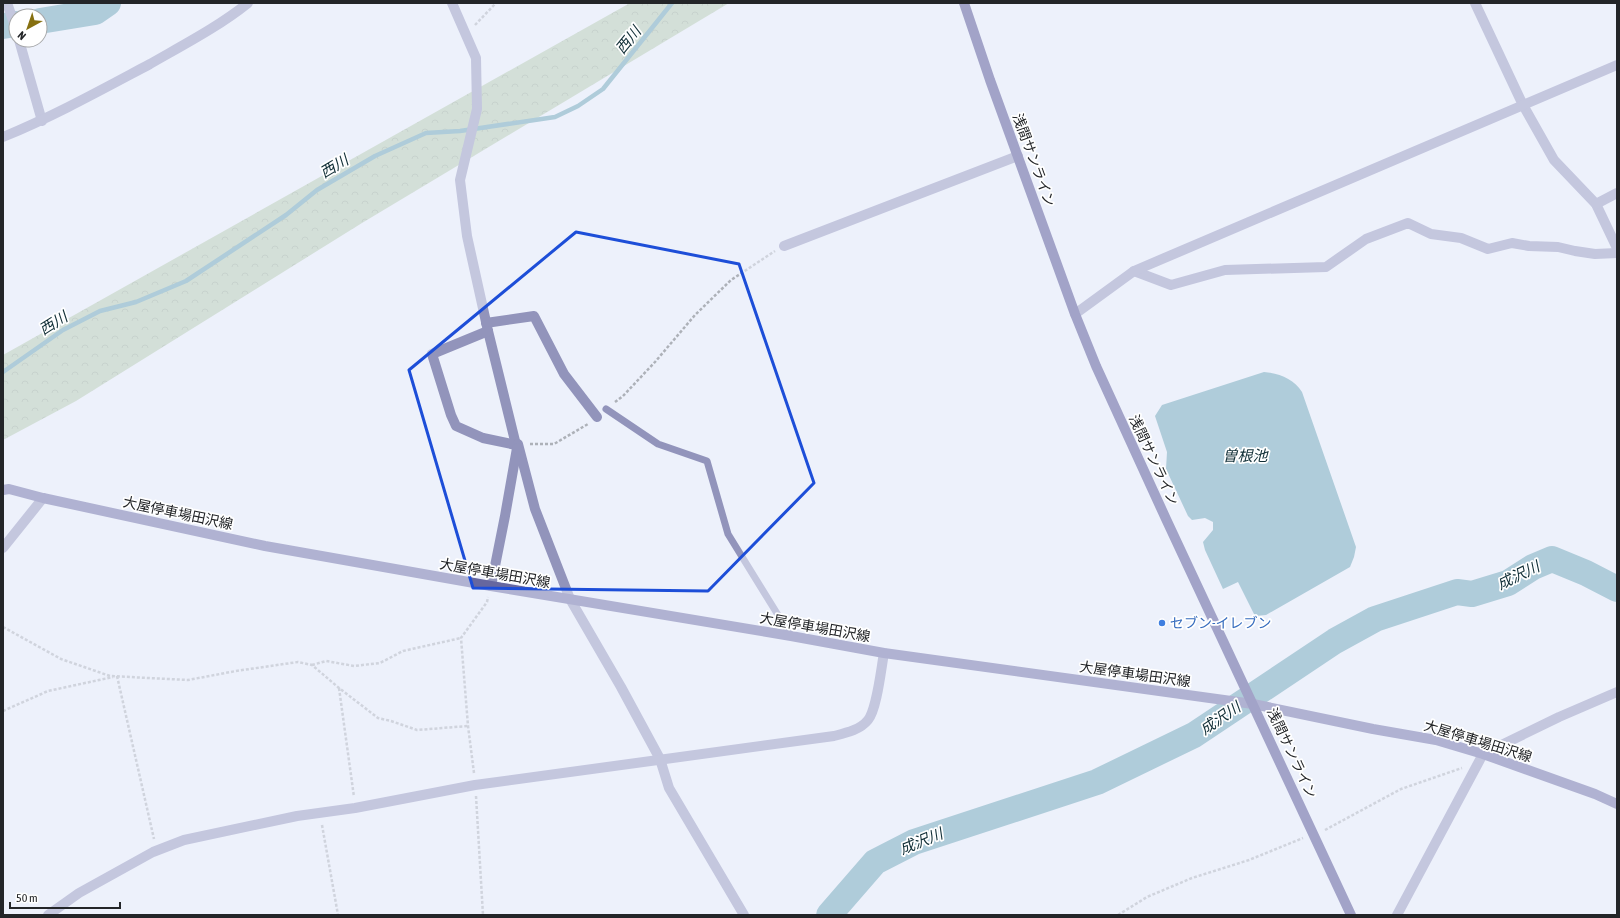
<svg xmlns="http://www.w3.org/2000/svg" width="1620" height="918" viewBox="0 0 1620 918" font-family="'Asap Condensed','Noto Sans JP',sans-serif">
<defs>
<pattern id="forest-crowns" width="20" height="18" patternUnits="userSpaceOnUse"><rect width="20" height="18" fill="#b4cbad"/><path d="M2 6a3 3 0 1 1 6 0M12 15a3 3 0 1 1 6 0" fill="none" stroke="#9aae95"/></pattern>
</defs>
<rect width="100%" height="100%" fill="#edf1fb"/>
<polygon fill="url(#forest-crowns)" points="630,3 729,3 362,223 76,401 3,440 3,355"/>
<path fill="#64a0b1" d="M1264 372C1279 373 1294 379 1302 392L1356 547 1354 557 1350 567 1266 615 1255 616 1238 582 1223 589 1205 550 1203 542 1213 530V522L1205 518 1192 520 1188 516 1166 469 1167 452 1155 416 1162 405Z"/>
<g fill="none" stroke-linecap="round" stroke-linejoin="round">
<polyline stroke="#64a0b1" stroke-width="4.5" points="3,372 63,330 100,311 136,302 186,281 286,215 317,190 375,156 426,133 460,131 555,117 578,106 603,89 672,3"/>
<g stroke="#64a0b1" stroke-width="26">
<polyline points="40,21 95,12 108,3"/>
<polyline points="3,26 16,24"/>
<polyline points="829,915 875,862 914,842 1097,782 1194,735 1335,641 1375,619 1457,592 1472,594 1508,583 1533,567 1552,559 1586,573 1617,589"/>
</g>
<g stroke="#adb1b8" stroke-width="2.5" stroke-dasharray="3 2" stroke-linecap="butt">
<polyline points="475,25 496,3"/>
<polyline points="615,402 623,396 655,362 695,315 731,280 775,251"/>
<polyline points="530,444 554,444 588,424"/>
<polyline points="3,627 61,659 110,676 188,680 236,671 298,662 312,665 339,688 378,718 391,721 417,730 468,726"/>
<polyline points="312,665 326,661 354,666 380,663 403,651 461,638"/>
<polyline points="117,676 154,839"/>
<polyline points="339,688 354,797"/>
<polyline points="3,711 48,691 113,677"/>
<polyline points="474,773 468,726 461,638 487,602 488,597"/>
<polyline points="476,796 483,915"/>
<polyline points="322,825 338,915"/>
<polyline points="1325,830 1401,789 1462,768"/>
<polyline points="1118,915 1147,897 1192,878 1249,860 1303,838"/>
</g>
<polyline stroke="#9294bb" stroke-width="7" points="606,409 658,444 707,461 728,534 791,636"/>
<g stroke="#9294bb" stroke-width="10">
<polyline points="7,3 16,29"/>
<polyline points="452,3 476,58 477,109 460,180 467,236 488,331 516,445"/>
<polyline points="1475,3 1523,105 1554,160 1596,204 1617,248"/>
<polyline points="19,40 42,121"/>
<polyline points="1596,204 1617,193"/>
<polyline points="784,246 1018,156"/>
<polyline points="1134,271 1171,285 1225,270 1326,267 1366,239 1408,223 1431,234 1461,238 1488,249 1512,243 1529,246 1558,247 1575,251 1595,254 1617,253"/>
<polyline points="1075,314 1134,271 1617,65"/>
<polyline points="486,323 534,316 564,374 597,417"/>
<polyline points="488,331 432,354 451,415 456,426 483,438 516,445"/>
<polyline points="518,444 535,509 570,599 621,687 660,759 669,788 744,915"/>
<polyline points="3,548 43,498"/>
<polyline points="491,586 505,516 517,448"/>
<polyline points="1397,915 1483,754 1559,717 1617,692"/>
</g>
<g stroke="#9294bb" stroke-width="10">
<path d="M3 137C54 116 101 90 150 64 183 45 218 27 248 3"/>
<path d="M48 915 79 893 153 852 184 840 297 816 355 808 475 785 834 736C846 733 860 730 868 720 877 709 881 669 884 653"/>
</g>
<polyline stroke="#66679f" stroke-width="10" points="3,490 9,489 43,498 265,546 491,586 791,636 884,653 1253,704 1373,729 1436,740 1483,754 1595,794 1617,804"/>
<polyline stroke="#484689" stroke-width="10" points="964,3 990,80 1075,314 1096,366 1166,519 1351,915"/>
</g>
<path d="M0 0H1620V918H0ZM576 232 739 264 814 483 708 591 473 588 409 370Z" fill="#edf1fb" fill-opacity=".55" fill-rule="evenodd"/>
<path fill="none" stroke="#1d4ed8" stroke-width="3" stroke-linejoin="round" d="M576 232 739 264 814 483 708 591 473 588 409 370Z"/>
<circle fill="#3f7fe0" stroke="#fff" stroke-width="1.5" cx="1162" cy="623" r="4"/>
<g text-anchor="middle" dominant-baseline="central" stroke-width="3.5" stroke-linejoin="round" paint-order="stroke">
<g font-size="14" fill="#232528" stroke="#fff">
<text transform="translate(1034 160) rotate(70)">浅間サンライン</text>
<text transform="translate(1154 460) rotate(65)">浅間サンライン</text>
<text transform="translate(178 513) rotate(12)">大屋停車場田沢線</text>
<text transform="translate(495 573) rotate(10)">大屋停車場田沢線</text>
<text transform="translate(815 627) rotate(10)">大屋停車場田沢線</text>
<text transform="translate(1135 674) rotate(8)">大屋停車場田沢線</text>
<text transform="translate(1478 741) rotate(17)">大屋停車場田沢線</text>
<text transform="translate(1292 753) rotate(65)">浅間サンライン</text>
</g>
<g font-size="14" fill="#366cbe" stroke="#fff" text-anchor="start">
<text x="1170" y="623">セブン-イレブン</text>
</g>
<g font-size="15" font-style="italic" fill="#102e36" stroke="#fff">
<text transform="translate(628 40) rotate(-51)">西川</text>
<text transform="translate(334 166) rotate(-31)">西川</text>
<text transform="translate(53 323) rotate(-32)">西川</text>
<text x="1245" y="455">曽根池</text>
<text transform="translate(1518 575) rotate(-26)">成沢川</text>
<text transform="translate(1220 718) rotate(-34)">成沢川</text>
<text transform="translate(921 841) rotate(-22)">成沢川</text>
</g>
</g>
<rect width="1620" height="918" fill="none" stroke="#232528" stroke-width="8"/>
<g transform="translate(28 28) rotate(220)"><circle r="19" fill="#ffffff" stroke="#a7a8a9"/>
<path d="M0-3L7 15L0 10L-7 15Z" fill="#867010"/>
<text y="-6" font-size="11" font-weight="bold" text-anchor="middle" fill="#232528">N</text>
</g>
<path d="M10 902v6h110v-6" fill="none" stroke="#232528" stroke-width="2"/>
<text x="16" y="902" font-size="12" fill="#232528" stroke="#ffffff" stroke-width="3" paint-order="stroke">50 m</text>
</svg>
